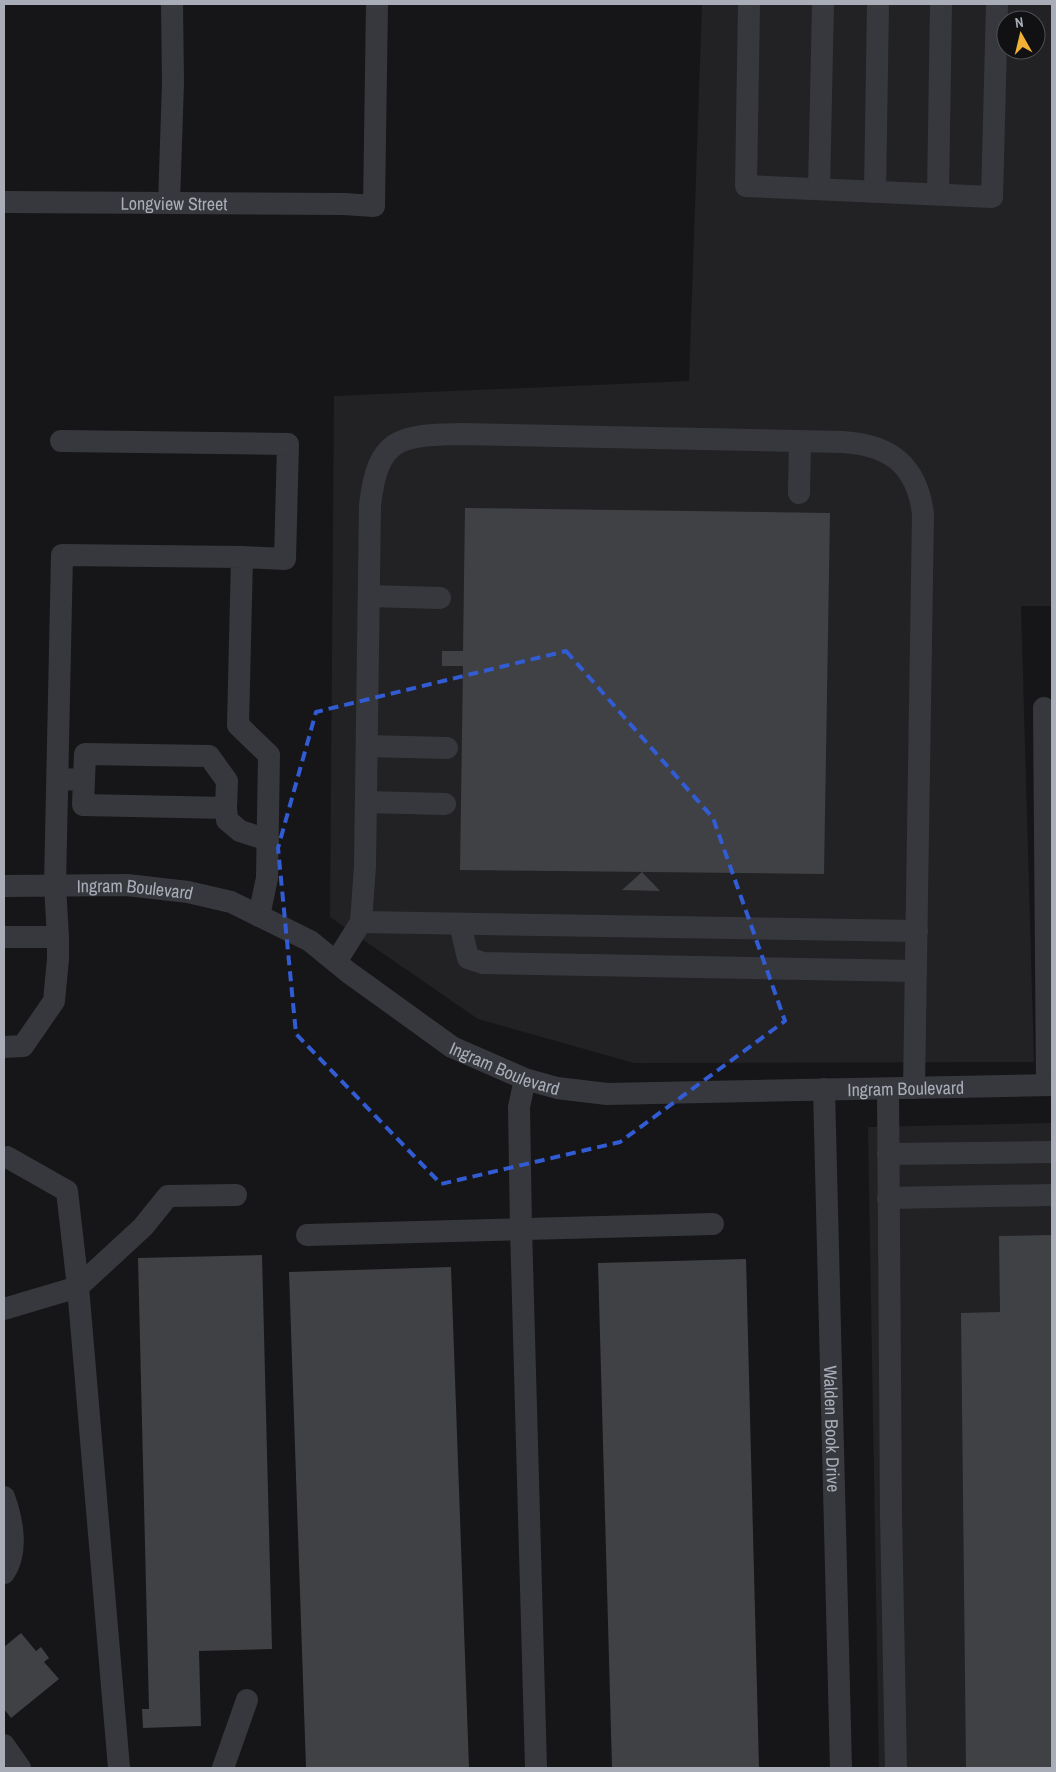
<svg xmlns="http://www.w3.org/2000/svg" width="1056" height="1772" viewBox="0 0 1056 1772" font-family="'Archivo Narrow',sans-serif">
<rect width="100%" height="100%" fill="#161618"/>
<g fill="#222225" fill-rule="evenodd">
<path d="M702 4H1052V606H1021L1034 1062 634 1063 478 1019 330 917 334 396 689 381ZM1006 20H1036V50H1006Z"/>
<polygon points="1052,1123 1052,1768 879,1768 868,1127"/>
</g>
<g fill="#404145">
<polygon points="465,508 830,513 824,874 460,870 463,666 442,666 442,651 463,651"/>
<polygon points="642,872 660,891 622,890"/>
<polygon points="1052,1235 1052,1768 966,1768 961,1313 1000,1312 999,1236"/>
<polygon points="262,1255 272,1649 199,1651 201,1726 143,1728 142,1709 149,1709 138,1258"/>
<polygon points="746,1259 759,1768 612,1768 598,1263"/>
<polygon points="451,1267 469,1768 306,1768 289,1272"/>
<polygon points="21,1633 36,1651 41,1647 49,1658 44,1662 59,1679 11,1718 4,1709 4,1647"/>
</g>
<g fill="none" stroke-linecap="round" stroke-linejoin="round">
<g stroke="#37383d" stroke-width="22">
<polyline points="749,4 746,186 992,197 997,4"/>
<polyline points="819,189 823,4"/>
<polyline points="875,192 878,4"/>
<polyline points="938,194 941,4"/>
<path id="s1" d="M4 202 344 204 374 206 377 4"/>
<polyline points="169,203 173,83 172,4"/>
<polyline points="61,441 288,444 285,559 242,557"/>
<polyline points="799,493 800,441"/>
<polyline points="369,596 440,598"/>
<polyline points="1044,708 1047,1085"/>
<polyline points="367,746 447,748"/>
<polyline points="58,779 84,780 85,754 209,756 227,781 226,808 83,805 84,780"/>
<polyline points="366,802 445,804"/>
<polyline points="226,808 227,820 240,831 268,840"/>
<path id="s2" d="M4 886 127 885 188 892 231 902 310 941 348 972 452 1047 525 1079 557 1088 607 1094 1052 1085"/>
<polyline points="361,922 917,931"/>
<polyline points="460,924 468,958 483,963 916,971"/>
<polyline points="4,937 58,937 55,886 62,555 242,557 238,725 269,755 267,878 259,916"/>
<path d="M336 962 361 922 365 866 370 505C378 438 398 435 461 434L843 442C890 445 917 465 923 514L914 1088"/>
<polyline points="4,1047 23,1046 54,1001 58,959 58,937"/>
<polyline points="525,1079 519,1107 521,1228 536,1768"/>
<path id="s3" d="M824 1089 841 1768"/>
<polyline points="888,1089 891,1515 896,1768"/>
<polyline points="888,1154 1052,1152"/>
<polyline points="4,1158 7,1157 67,1191 78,1287 119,1768"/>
<polyline points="888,1198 1052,1195"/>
<polyline points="307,1235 713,1224"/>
<polyline points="4,1309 78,1287 143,1227 168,1196 236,1195"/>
<path d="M4 1497C12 1519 19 1552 4 1573"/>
<polyline points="4,1745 20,1768"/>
<polyline points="223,1768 247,1700"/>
</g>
</g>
<path fill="none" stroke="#325cd3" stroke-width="4" stroke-dasharray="10 6" stroke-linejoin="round" d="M566 651 713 818 785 1021 620 1142 441 1184 296 1034 278 848 316 712Z"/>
<g text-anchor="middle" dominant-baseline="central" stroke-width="4" stroke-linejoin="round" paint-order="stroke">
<g font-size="18" fill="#a8adb8" stroke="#111113">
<text stroke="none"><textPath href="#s1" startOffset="170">Longview Street</textPath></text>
<text stroke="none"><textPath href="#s2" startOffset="131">Ingram Boulevard</textPath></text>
<text stroke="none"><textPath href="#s2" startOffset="551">Ingram Boulevard</textPath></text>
<text stroke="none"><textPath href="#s2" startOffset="956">Ingram Boulevard</textPath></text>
<text stroke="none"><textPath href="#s3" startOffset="340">Walden Book Drive</textPath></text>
</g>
</g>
<rect width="1056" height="1772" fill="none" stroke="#a8adb8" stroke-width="10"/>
<g transform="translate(1021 35) rotate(352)"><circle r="24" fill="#111113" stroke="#4d4f55"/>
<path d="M0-4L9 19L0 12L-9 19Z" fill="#f2b134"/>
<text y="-8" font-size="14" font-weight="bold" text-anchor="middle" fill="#a8adb8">N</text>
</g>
</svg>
